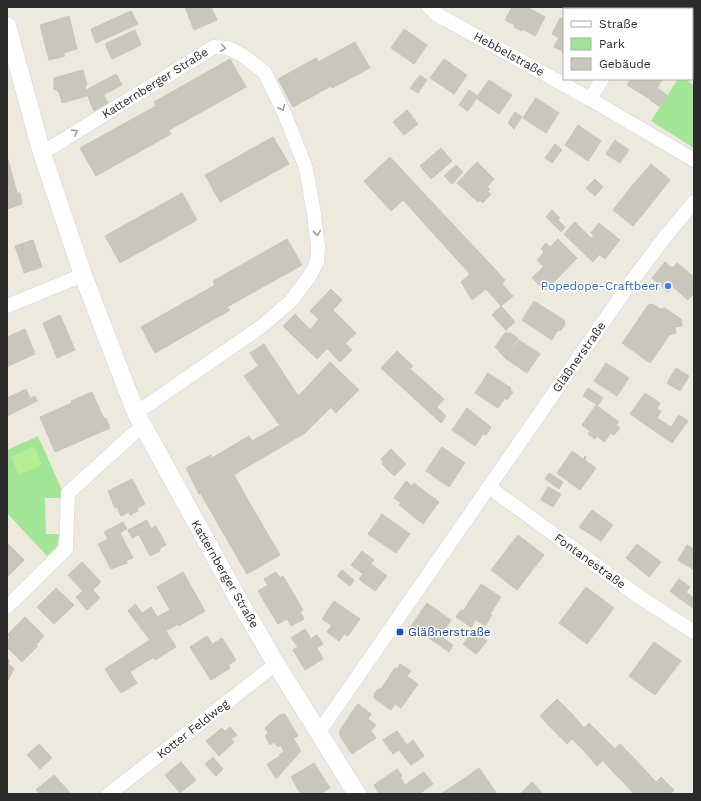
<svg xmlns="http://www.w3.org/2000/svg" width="701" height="801" viewBox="0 0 701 801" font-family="'Work Sans',sans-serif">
<rect width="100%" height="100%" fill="#ede9dc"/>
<g fill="#a3e597">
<polygon points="678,79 685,79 694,85 694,148 651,121"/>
<polygon points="38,436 61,488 61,498 45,498 46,534 59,534 57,546 47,556 7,513 7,450"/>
</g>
<polygon fill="#b5ed92" points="34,446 42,465 19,475 11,457"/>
<g fill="#c9c7bb" stroke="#c9c5b6">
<polygon points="185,7 211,7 217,20 194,30"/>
<polygon points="512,7 527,7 545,17 535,36 523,29 522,31 514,27 515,25 505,20"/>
<polygon points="131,11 138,24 96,43 91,29"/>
<polygon points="69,16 77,49 63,53 65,56 49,60 40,25"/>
<polygon points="560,18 564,20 564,28 559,38 552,34"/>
<polygon points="564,28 564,54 562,53 563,51 554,47"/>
<polygon points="404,29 427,45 414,64 391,48"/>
<polygon points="135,30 141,45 112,59 105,44"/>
<polygon points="355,42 370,68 332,88 318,62"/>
<polygon points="316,58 331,86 293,107 278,79"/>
<polygon points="230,59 246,87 169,130 154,102"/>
<polygon points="444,59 467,75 454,94 430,78"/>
<polygon points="83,70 87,85 85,85 87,96 62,103 59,92 54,89 54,78"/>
<polygon points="116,74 122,85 90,102 86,90"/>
<polygon points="420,75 427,80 418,93 410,88"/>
<polygon points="631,79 661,79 662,80 650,99 627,85"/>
<polygon points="489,80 512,95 499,114 476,98"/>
<polygon points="657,88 667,95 660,107 650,100"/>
<polygon points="469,90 478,96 468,111 459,105"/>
<polygon points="104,95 108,103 94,111 90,102"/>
<polygon points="536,98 559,113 546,133 523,118"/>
<polygon points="156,106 171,134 96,176 80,148"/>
<polygon points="407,110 418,124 404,135 393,122"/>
<polygon points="515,112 522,117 514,129 508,123"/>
<polygon points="578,125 601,141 588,161 565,145"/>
<polygon points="273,137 289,164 220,202 205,175"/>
<polygon points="615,140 629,150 620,163 606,154"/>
<polygon points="555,144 562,150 552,163 545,158"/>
<polygon points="441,148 452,161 431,179 420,166"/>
<polygon points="7,156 17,193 20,193 22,204 7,209"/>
<polygon points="390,157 505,280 502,284 513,296 501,306 486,289 472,300 461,282 470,274 403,200 391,211 364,181"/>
<polygon points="477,162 494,179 487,187 490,189 478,202 457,183"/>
<polygon points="651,164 670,180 651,204 631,187"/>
<polygon points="456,165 463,172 452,184 444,176"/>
<polygon points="595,179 603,187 595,196 586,188"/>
<polygon points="631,187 651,204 633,226 613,210"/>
<polygon points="488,192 491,194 483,203 480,200"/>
<polygon points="182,193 197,220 120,263 105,236"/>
<polygon points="552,210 560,218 558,220 565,227 561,232 546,217"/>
<polygon points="575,222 591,238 594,236 591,233 599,223 620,240 605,259 587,245 585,247 576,238 572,242 564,234"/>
<polygon points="576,238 585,247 587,245 599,255 593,262 572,242"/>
<polygon points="287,239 302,265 227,307 230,310 155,353 141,327 215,285 213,281"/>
<polygon points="558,239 577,258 557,279 537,260 544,252 541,249 546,243 550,247"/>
<polygon points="33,240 42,267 24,273 15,246"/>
<polygon points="665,262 681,276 668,292 652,278"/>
<polygon points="677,263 694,277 694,293 688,300 672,286 681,276 672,268"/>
<polygon points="544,266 557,279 545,290 532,278"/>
<polygon points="331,289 342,300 333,310 346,323 335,335 310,311"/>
<polygon points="534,301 564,320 565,324 561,330 557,331 552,340 522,320"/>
<polygon points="653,304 660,309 665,308 681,319 682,326 675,327 676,333 669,335 664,343 636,323 648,305"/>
<polygon points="501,306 515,322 506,330 492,315"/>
<polygon points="295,314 328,348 317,359 283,326"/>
<polygon points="60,315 75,350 57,358 43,323"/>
<polygon points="319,319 352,350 340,362 310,330"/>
<polygon points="346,323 356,333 345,344 335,335"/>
<polygon points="636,323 664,343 650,363 622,343"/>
<polygon points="25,329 35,354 15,363 7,344 7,337"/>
<polygon points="505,333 510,333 518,338 506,359 495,347"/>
<polygon points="519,340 540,354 527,373 506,359"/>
<polygon points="264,344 299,397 286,408 250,353"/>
<polygon points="9,348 15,363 8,366 7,349"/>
<polygon points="397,351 413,366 410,369 444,399 437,407 446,416 441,423 381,368"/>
<polygon points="330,362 359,390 336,413 308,386"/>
<polygon points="606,363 629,378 617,396 594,381"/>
<polygon points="258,366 277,396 265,405 244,376"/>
<polygon points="676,368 689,376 680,391 667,383"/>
<polygon points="488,373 511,388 510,390 513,392 507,400 505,398 498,408 475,393"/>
<polygon points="308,386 330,408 305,433 286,408"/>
<polygon points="588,388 603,398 598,405 583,396"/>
<polygon points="26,389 30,398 35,396 37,401 7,416 7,398"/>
<polygon points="92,392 104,419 106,418 110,428 55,452 40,417 72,403 71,401"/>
<polygon points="645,393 660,403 657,409 661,411 657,418 671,427 679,415 688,421 672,443 630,414"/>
<polygon points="277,396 290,413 276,420 265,405"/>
<polygon points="596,405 619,422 616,425 620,428 614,435 611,433 604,442 597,436 595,439 588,434 590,431 582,425"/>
<polygon points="467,408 491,427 486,435 483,434 475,446 452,430"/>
<polygon points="290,413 305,433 223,481 212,458 249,436 252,441 280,425 276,420"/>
<polygon points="442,447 465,463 449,487 426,471"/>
<polygon points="391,449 406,464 394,476 382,464 383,462 381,459"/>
<polygon points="572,451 583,459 585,456 586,457 585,460 596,468 580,490 557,473"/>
<polygon points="211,455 223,481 199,494 186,468"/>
<polygon points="549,473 563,482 559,489 545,479"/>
<polygon points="234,475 249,502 247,503 253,513 222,531 201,494"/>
<polygon points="132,479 145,504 137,508 138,511 130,515 129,512 121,516 117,507 115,508 108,491"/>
<polygon points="406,481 412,486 401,503 394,498"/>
<polygon points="414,483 439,502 423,524 399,505"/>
<polygon points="548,487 561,494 553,507 541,500"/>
<polygon points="249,502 280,555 247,574 222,531 253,513 247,503"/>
<polygon points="592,510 613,525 601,541 579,527"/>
<polygon points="382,514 410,534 396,553 368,534"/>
<polygon points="147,520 151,528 132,538 128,530"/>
<polygon points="123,522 127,529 108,539 104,532"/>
<polygon points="156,526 166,545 160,548 160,551 150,556 139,535"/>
<polygon points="120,533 133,558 126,561 127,563 111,569 98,544"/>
<polygon points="518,535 544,555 517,590 491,570"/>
<polygon points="7,543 24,560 7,577"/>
<polygon points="637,544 661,562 649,577 626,558"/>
<polygon points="687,545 694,549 694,570 678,560"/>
<polygon points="362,551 374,560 363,574 351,565"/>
<polygon points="82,562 101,582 87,596 68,575"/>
<polygon points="371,564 387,576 375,591 359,579"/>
<polygon points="342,570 354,580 350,586 337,576"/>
<polygon points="183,572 205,611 179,626 157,587"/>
<polygon points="276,572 280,578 268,585 264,579"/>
<polygon points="283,576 293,593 268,608 258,591"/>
<polygon points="679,579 690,587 681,600 670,591"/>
<polygon points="481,584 501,597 490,614 492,615 485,626 463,611"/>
<polygon points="586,587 614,608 587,644 559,623"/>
<polygon points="56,588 74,605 54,624 37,607"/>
<polygon points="93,590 100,598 87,610 76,597 83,591 87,596"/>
<polygon points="293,593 303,610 278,624 268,608"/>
<polygon points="687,593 694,598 694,609 682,600"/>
<polygon points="334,601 360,619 348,636 322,619"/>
<polygon points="427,603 451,620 436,643 411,626"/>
<polygon points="135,604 142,613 134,619 128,611"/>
<polygon points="151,607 176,647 155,660 145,643 150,640 134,619"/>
<polygon points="170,610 178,624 166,631 157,617"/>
<polygon points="461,610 475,620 471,627 456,617"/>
<polygon points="300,611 304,619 291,626 287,619"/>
<polygon points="25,617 44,636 36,645 38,646 22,662 7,647 7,641 10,638 7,635"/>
<polygon points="332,625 344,634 339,641 327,632"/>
<polygon points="305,629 311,639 298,647 291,638"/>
<polygon points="474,631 487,641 476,654 463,644"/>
<polygon points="317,635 323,644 317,648 323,659 305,670 293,650"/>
<polygon points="207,636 212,644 195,655 190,647"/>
<polygon points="440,636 453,645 449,652 436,643"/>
<polygon points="222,638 236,660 228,665 230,668 211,680 195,655"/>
<polygon points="654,642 681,661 655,695 629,676"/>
<polygon points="145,643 154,657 113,682 105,669"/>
<polygon points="7,658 10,661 8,663 14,669 7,682"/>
<polygon points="400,664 411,671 407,676 397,669"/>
<polygon points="395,668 418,684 401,708 395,704 391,710 374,698 374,694 378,689 381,689"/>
<polygon points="130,672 137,683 121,693 113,682"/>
<polygon points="557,699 572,714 554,731 540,716"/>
<polygon points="358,704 371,714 368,719 354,709"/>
<polygon points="354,709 376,725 371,731 376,738 352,754 340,736 340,730"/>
<polygon points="285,714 298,736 278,747 274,742 270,745 265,736 268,733 265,728 279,715"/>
<polygon points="572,714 584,728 567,744 554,731"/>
<polygon points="589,723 602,736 585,752 572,739"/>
<polygon points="230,727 237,735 231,739 225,731"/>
<polygon points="222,728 234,742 219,756 206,741"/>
<polygon points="397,731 407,745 413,740 424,756 411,765 399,750 393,754 383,740"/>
<polygon points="602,736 615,749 597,766 585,752"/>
<polygon points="293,738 301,751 276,779 267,764 280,756 280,754 284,751 281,746"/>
<polygon points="39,744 52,758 40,769 27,755"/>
<polygon points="620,744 633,757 615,774 603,761"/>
<polygon points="213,757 223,769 216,776 205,764"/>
<polygon points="633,757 643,768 626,785 615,774"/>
<polygon points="181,762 196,780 180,793 165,775"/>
<polygon points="314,763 330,788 321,794 301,794 291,777"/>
<polygon points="479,768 497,794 480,794 479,792 476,794 465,778"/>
<polygon points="643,768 656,782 643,794 634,794 626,785"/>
<polygon points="397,769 402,776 400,777 409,791 405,794 379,794 374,785"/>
<polygon points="424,772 433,784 419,794 405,794 409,791 405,785"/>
<polygon points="54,775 71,794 40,794 36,790"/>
<polygon points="661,777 674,790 670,794 644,794"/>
<polygon points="465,778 476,794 479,792 480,794 441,794"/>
<polygon points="532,782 543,794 520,794"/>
</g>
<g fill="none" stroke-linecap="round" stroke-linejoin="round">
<defs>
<g id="minor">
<polyline points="429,7 436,14 590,99 694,160"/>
<polyline points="638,9 638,7"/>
<polyline points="590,99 602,79"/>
<polyline points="42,153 214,47 228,48 244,56 265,73 285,115 306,168 314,214 318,246 317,262 309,277 291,301 262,326 136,413"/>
<polyline points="7,306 83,275"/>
<polyline points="489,487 641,598 694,632"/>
<polyline points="7,607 66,549 68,493 132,435 143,427"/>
<polyline points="319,732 631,282 665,237 694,202"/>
<polyline points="109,794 276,664"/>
</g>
<polyline id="tertiary" points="7,26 42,153 83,275 136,413 237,597 276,664 357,794"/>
</defs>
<use href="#minor" stroke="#d1d1e4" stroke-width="15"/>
<use href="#tertiary" stroke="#d1d1e4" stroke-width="19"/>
<use href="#minor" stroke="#fff" stroke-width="14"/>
<use href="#tertiary" stroke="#fff" stroke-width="18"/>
</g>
<defs><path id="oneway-chevron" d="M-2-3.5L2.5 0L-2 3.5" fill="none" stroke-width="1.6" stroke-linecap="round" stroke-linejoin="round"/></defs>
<g stroke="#a0a0a0">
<use href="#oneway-chevron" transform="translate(223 48) rotate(8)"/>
<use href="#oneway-chevron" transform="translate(282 108) rotate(65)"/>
<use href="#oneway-chevron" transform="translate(75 132) rotate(-32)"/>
<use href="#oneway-chevron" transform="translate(317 233) rotate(84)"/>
</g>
<circle fill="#3f7fe0" stroke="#fff" stroke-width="1.5" cx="668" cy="286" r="4"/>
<rect fill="#1a4fb4" stroke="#fff" stroke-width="1.5" x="396" y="628" width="8" height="8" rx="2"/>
<g text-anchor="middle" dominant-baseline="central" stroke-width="3" stroke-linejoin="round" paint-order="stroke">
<g font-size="12" fill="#2b2b2b" stroke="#fff">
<text transform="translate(509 54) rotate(29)">Hebbelstraße</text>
<text transform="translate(155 83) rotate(-32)">Katternberger Straße</text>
<text transform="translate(579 357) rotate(-55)">Gläßnerstraße</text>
<text transform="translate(590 561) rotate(36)">Fontanestraße</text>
<text transform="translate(225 574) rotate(60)">Katternberger Straße</text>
<text transform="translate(193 729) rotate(-38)">Kotter Feldweg</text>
</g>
<g font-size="12" fill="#366cbe" stroke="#fff" text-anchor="end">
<text x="660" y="286">Popedope-Craftbeer</text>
</g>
<g font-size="12" fill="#164399" stroke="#fff" text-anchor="start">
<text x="408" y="632">Gläßnerstraße</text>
</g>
</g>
<rect width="701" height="801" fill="none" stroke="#2b2b2b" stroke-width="16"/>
<rect x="563" y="8" width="130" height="72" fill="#ffffff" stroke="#aaaaaa"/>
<rect x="571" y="21" width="20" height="6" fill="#ffffff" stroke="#aaaaaa"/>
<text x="599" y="28" font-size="12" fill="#2b2b2b">Straße</text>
<rect x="571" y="38" width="20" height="12" fill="#a3e597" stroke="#aaaaaa"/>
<text x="599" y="48" font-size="12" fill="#2b2b2b">Park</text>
<rect x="571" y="58" width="20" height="12" fill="#c9c7bb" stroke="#aaaaaa"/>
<text x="599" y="68" font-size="12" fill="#2b2b2b">Gebäude</text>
</svg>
